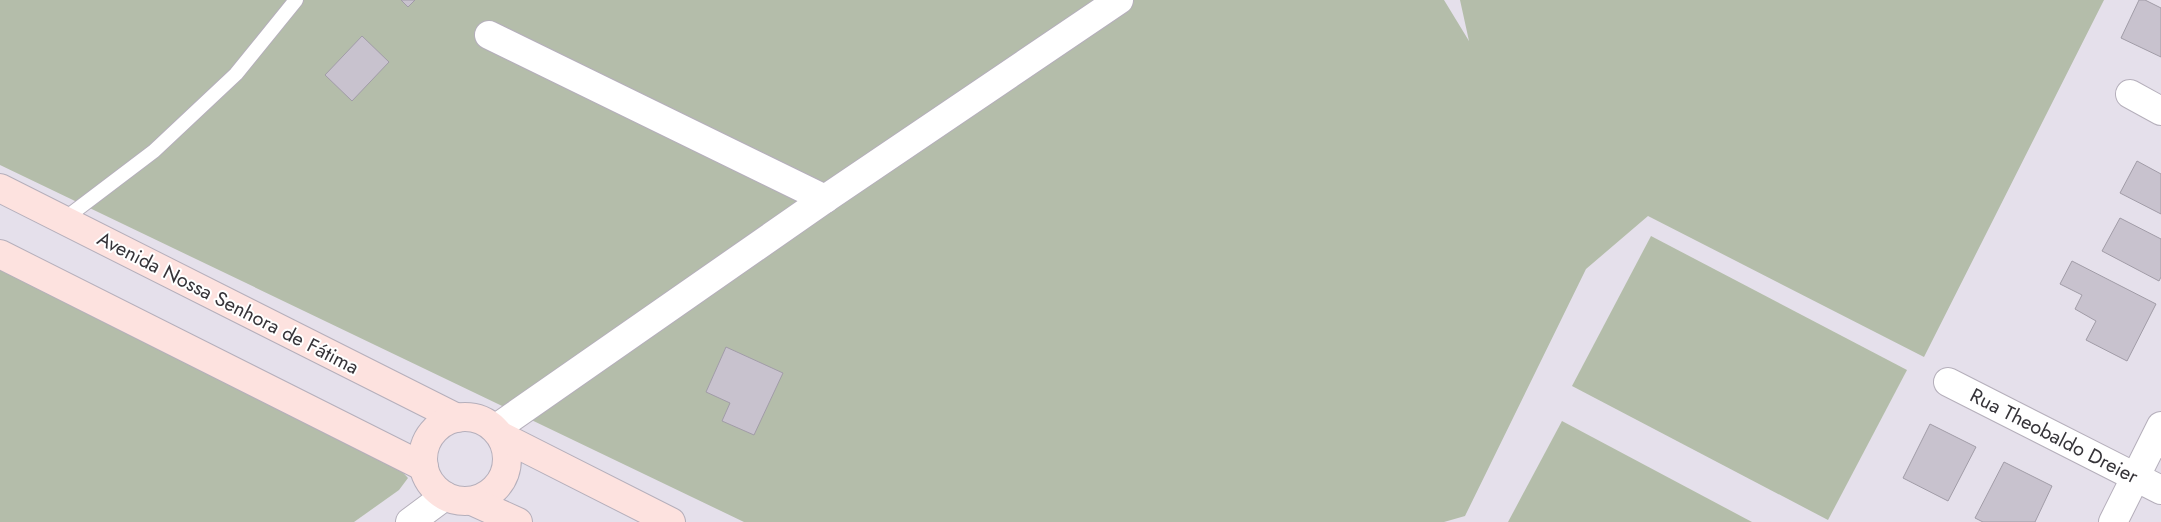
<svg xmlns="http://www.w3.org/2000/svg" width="2161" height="522" viewBox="0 0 2161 522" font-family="Jost,sans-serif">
<rect width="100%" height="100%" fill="#e5e0eb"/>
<g fill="#b4bdaa">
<polygon points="0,0 1444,0 1469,41 1460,0 2104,0 1924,357 1648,216 1586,269 1465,516 1444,522 744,522 0,165"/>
<polygon points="1651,236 1907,370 1828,520 1572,386"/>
<polygon points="0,267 397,466 408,478 399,490 354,522 0,522"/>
<polygon points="1562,421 1752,522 1508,522"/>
</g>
<g fill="#c8c2ce" stroke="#a19ca7">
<polygon points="401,0 415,0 408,7"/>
<polygon points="2139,0 2145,0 2161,8 2161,57 2121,38"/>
<polygon points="362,36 389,62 352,101 325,75"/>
<polygon points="2137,161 2161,174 2161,214 2120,193"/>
<polygon points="2120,218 2161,239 2161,277 2159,281 2102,251"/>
<polygon points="2072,261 2156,304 2127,361 2086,340 2096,321 2075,309 2082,295 2060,284"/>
<polygon points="726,347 783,373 754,435 722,421 730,403 706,392"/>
<polygon points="1930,424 1976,447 1948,501 1903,478"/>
<polygon points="2004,462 2052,486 2035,522 1983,522 1975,518"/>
</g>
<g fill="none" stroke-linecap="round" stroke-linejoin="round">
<defs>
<polyline id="lane" points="63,220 154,151 236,74 296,0"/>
<g id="street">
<polyline points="489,35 825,199"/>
<polyline points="2130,94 2161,111"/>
<polyline points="1948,382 2161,490"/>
<polyline points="495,429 825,199 1119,0"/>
<polyline points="410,522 445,496"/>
<polyline points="2113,522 2161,426"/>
</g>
<g id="secondary">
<polyline points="0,188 457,418"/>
<polyline points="0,254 424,467"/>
<circle cx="465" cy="459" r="42"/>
<polyline points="501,436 671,522"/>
<polyline points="472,501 518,522"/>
</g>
</defs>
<use href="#lane" stroke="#b5afbb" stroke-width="16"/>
<use href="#street" stroke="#b5afbb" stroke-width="30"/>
<use href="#secondary" stroke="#b5afbb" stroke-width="30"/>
<use href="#lane" stroke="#fff" stroke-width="14"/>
<use href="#street" stroke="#fff" stroke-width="28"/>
<use href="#secondary" stroke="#fde2df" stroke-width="28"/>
</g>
<g text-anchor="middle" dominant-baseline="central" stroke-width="4" stroke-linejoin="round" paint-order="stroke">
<g font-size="20" fill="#363439" stroke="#fff">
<text transform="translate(228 303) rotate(27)">Avenida Nossa Senhora de Fátima</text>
<text transform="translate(2054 436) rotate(27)">Rua Theobaldo Dreier</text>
</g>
</g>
</svg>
